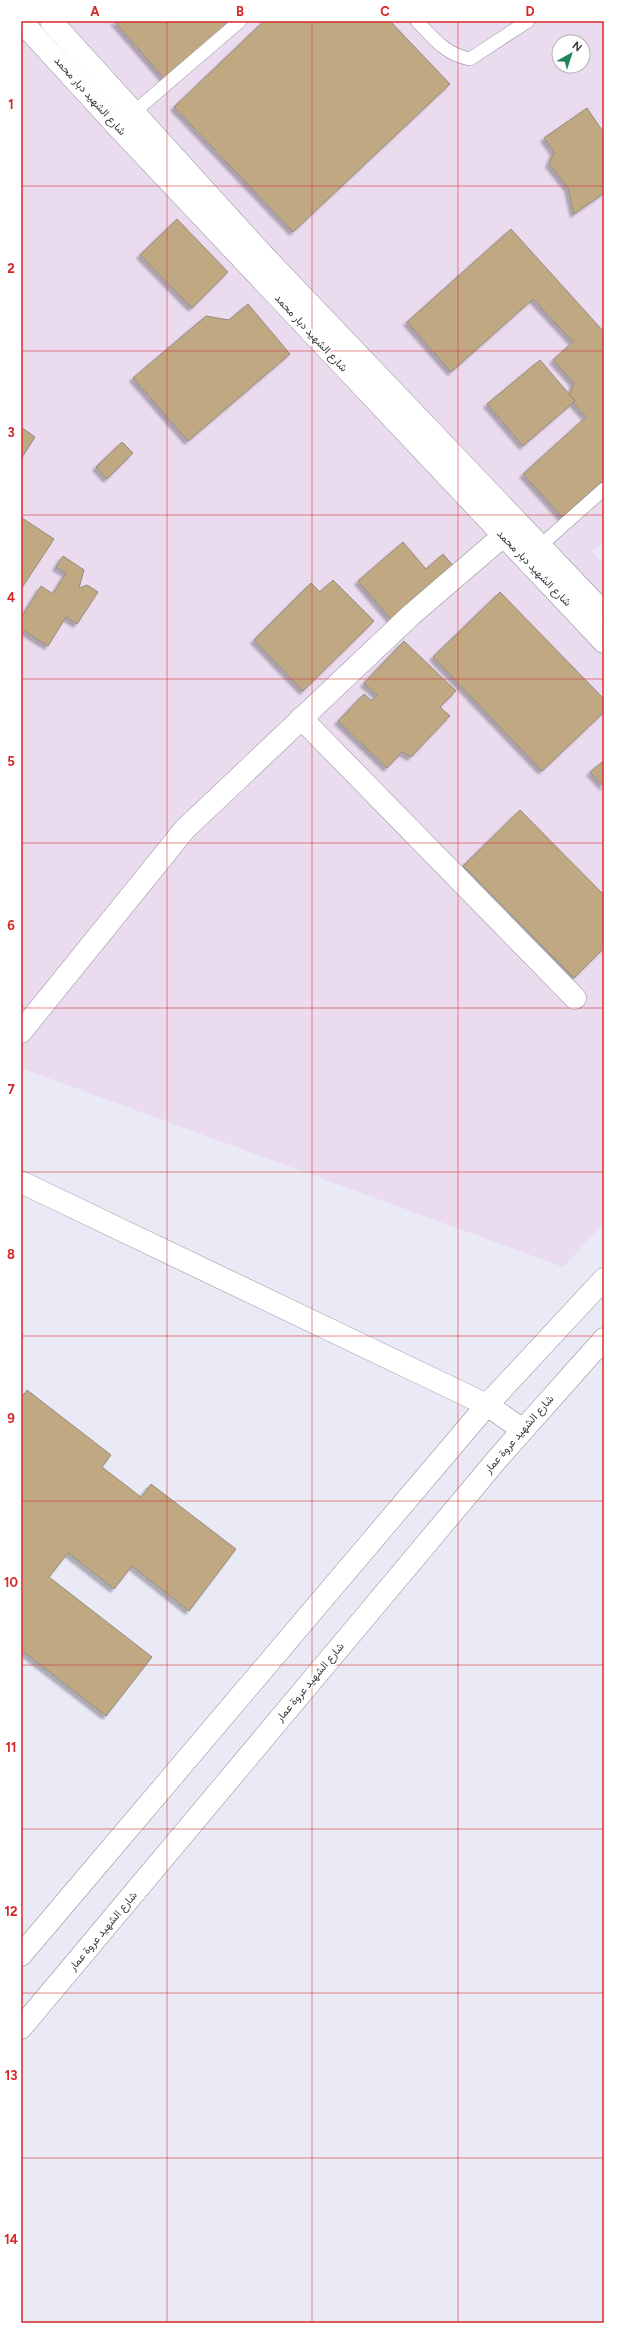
<svg xmlns="http://www.w3.org/2000/svg" width="625" height="2344" viewBox="0 0 625 2344" font-family="Figtree,Vazirmatn,sans-serif">
<defs>
<filter id="shadow"><feDropShadow dx="-3.5" dy="3.5" stdDeviation="1" flood-color="#0004"/></filter>
</defs>
<rect width="100%" height="100%" fill="#eae9f6"/>
<path fill="#eadbee" fill-rule="evenodd" d="M21 21H604V541L592 552 604 564V1223L563 1267 21 1068ZM559 42H583V66H559Z"/>
<g fill="#c0a883" stroke="#938c81" filter="url(#shadow)">
<polygon points="114,21 240,21 168,83"/>
<polygon points="264,21 390,21 450,84 293,232 174,107"/>
<polygon points="587,108 604,133 604,193 574,214 568,188 549,164 554,152 544,138"/>
<polygon points="177,219 228,272 192,308 140,255"/>
<polygon points="511,229 604,332 604,480 562,517 523,474 586,417 568,397 574,383 553,360 573,342 533,299 451,372 407,322"/>
<polygon points="248,304 290,354 188,441 133,378 206,316 229,320"/>
<polygon points="540,360 575,401 523,446 487,404"/>
<polygon points="21,427 35,437 21,459"/>
<polygon points="122,442 133,453 107,479 96,467"/>
<polygon points="22,518 54,539 21,589 21,519"/>
<polygon points="403,542 426,569 443,554 457,570 395,624 358,581"/>
<polygon points="63,556 84,570 79,588 87,585 98,592 77,624 66,617 48,646 21,629 21,618 41,586 53,594 66,573 56,567"/>
<polygon points="333,580 374,621 303,691 254,640 311,583 320,592"/>
<polygon points="500,592 604,699 604,712 542,771 433,657"/>
<polygon points="404,641 456,691 440,707 450,716 411,757 402,752 387,768 338,721 364,694 372,701 377,695 364,683"/>
<polygon points="602,762 604,764 604,787 590,772"/>
<polygon points="520,810 604,895 604,948 574,978 463,866"/>
<polygon points="27,1390 111,1455 102,1467 141,1497 151,1484 236,1549 189,1611 132,1566 114,1589 68,1553 49,1577 152,1657 106,1716 21,1650 21,1398"/>
</g>
<g fill="none" stroke-linecap="round" stroke-linejoin="round">
<defs>
<g id="service">
<path d="M417 21C433 38 446 55 470 59L528 21"/>
<polyline points="134,112 240,21"/>
<polyline points="540,546 604,489"/>
</g>
<g id="minor">
<polyline points="301,718 575,998"/>
<polyline points="21,1032 185,829 411,615 503,536"/>
<polyline points="21,1182 487,1405 523,1430"/>
</g>
<g id="tertiary">
<polyline points="21,21 118,127 604,642"/>
<polyline points="51,21 263,255 604,613"/>
<polyline points="21,1955 487,1405 604,1279"/>
<polyline points="21,2028 499,1457 604,1339"/>
</g>
</defs>
<use href="#service" stroke="#908f9a" stroke-width="14"/>
<use href="#minor" stroke="#908f9a" stroke-width="23"/>
<use href="#tertiary" stroke="#908f9a" stroke-width="23"/>
<use href="#service" stroke="#fff" stroke-width="13"/>
<use href="#minor" stroke="#fff" stroke-width="22"/>
<use href="#tertiary" stroke="#fff" stroke-width="22"/>
</g>
<path fill="none" stroke="#d62828" stroke-width="1" stroke-opacity="0.55" d="M167 21V2323M312 21V2323M458 21V2323M21 186H604M21 351H604M21 515H604M21 679H604M21 843H604M21 1008H604M21 1172H604M21 1336H604M21 1501H604M21 1665H604M21 1829H604M21 1993H604M21 2158H604"/>
<g text-anchor="middle" dominant-baseline="central" stroke-width="3.5" stroke-linejoin="round" paint-order="stroke">
<g font-size="11" fill="#37373c" stroke="#fff">
<text transform="translate(90 96) rotate(48)">شارع الشهيد دبار محمد</text>
<text transform="translate(311 333) rotate(47)">شارع الشهيد دبار محمد</text>
<text transform="translate(534 568) rotate(46)">شارع الشهيد دبار محمد</text>
<text transform="translate(519 1434) rotate(-49)">شارع الشهيد عروة عمار</text>
<text transform="translate(310 1682) rotate(-50)">شارع الشهيد عروة عمار</text>
<text transform="translate(103 1931) rotate(-50)">شارع الشهيد عروة عمار</text>
</g>
</g>
<rect width="625" height="2344" fill="none" stroke="#ffffff" stroke-width="44"/>
<g transform="translate(571 54) rotate(39)"><circle r="19" fill="#ffffff" stroke="#afafb1"/>
<path d="M0-3L7 15L0 10L-7 15Z" fill="#23855e"/>
<text y="-6" font-size="11" font-weight="bold" text-anchor="middle" fill="#37373c">N</text>
</g>
<rect x="22" y="22" width="581" height="2300" fill="none" stroke="#d62828" stroke-width="1.5"/>
<g font-size="13" text-anchor="middle" font-weight="bold" fill="#d62828">
<text x="95" y="16">A</text>
<text x="240" y="16">B</text>
<text x="385" y="16">C</text>
<text x="530" y="16">D</text>
<text x="11" y="109">1</text>
<text x="11" y="273">2</text>
<text x="11" y="437">3</text>
<text x="11" y="602">4</text>
<text x="11" y="766">5</text>
<text x="11" y="930">6</text>
<text x="11" y="1094">7</text>
<text x="11" y="1259">8</text>
<text x="11" y="1423">9</text>
<text x="11" y="1587">10</text>
<text x="11" y="1752">11</text>
<text x="11" y="1916">12</text>
<text x="11" y="2080">13</text>
<text x="11" y="2244">14</text>
</g>
</svg>
